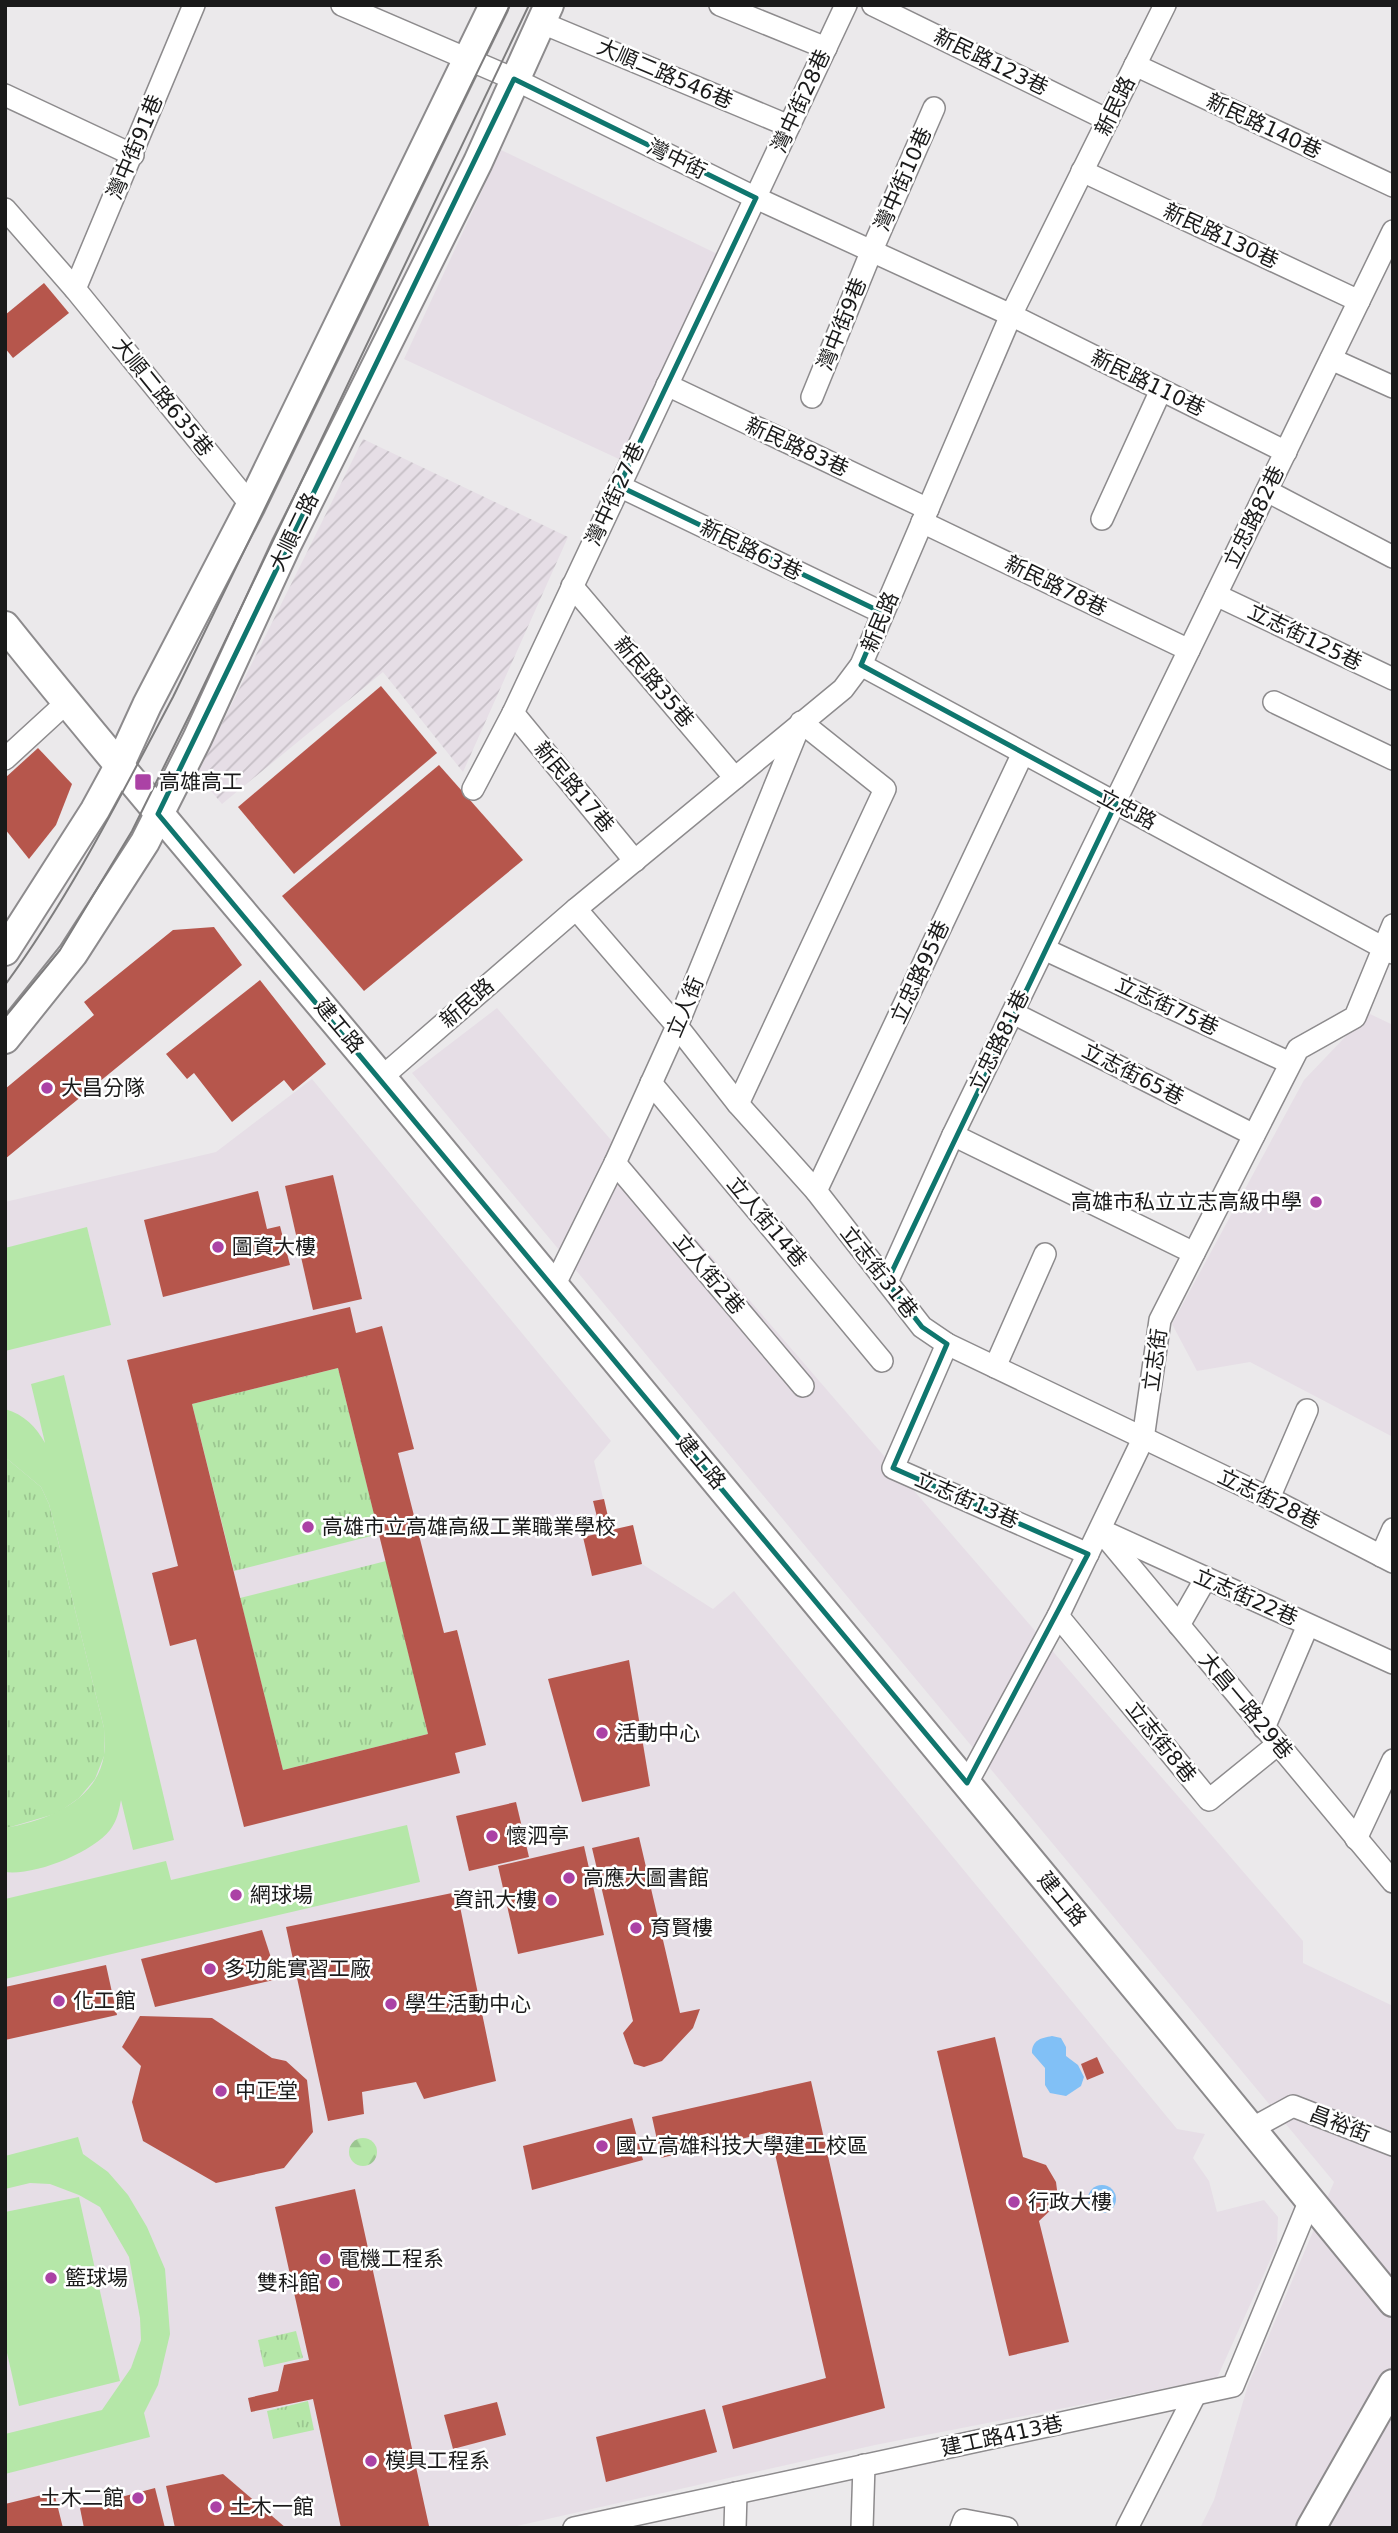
<svg xmlns="http://www.w3.org/2000/svg" width="1398" height="2533" viewBox="0 0 1398 2533" font-family="'DejaVu Sans','Noto Sans TC',sans-serif">
<defs>
<pattern id="industrial-furrows" width="10" height="10" patternUnits="userSpaceOnUse" patternTransform="scale(1.75)"><rect width="10" height="10" fill="#e6dee6"/><path d="M-1 1l2-2M0 10L10 0M9 11l2-2" fill="none" stroke="#c5bec5"/></pattern>
<pattern id="grass-tufts" width="24" height="20" patternUnits="userSpaceOnUse" patternTransform="scale(1.75)"><rect width="24" height="20" fill="#b5e7a8"/><path d="M3 7l-1-3M5 7V3M7 7l1-3M15 17l-1-3M17 17v-4M19 17l1-3" fill="none" stroke="#9bc690"/></pattern>
<pattern id="forest-firs" width="22" height="20" patternUnits="userSpaceOnUse" patternTransform="scale(1.75)"><rect width="22" height="20" fill="#b5e7a8"/><path d="M5 1l3.5 6h-7zM16 11l3.5 6h-7z" fill="#9bc690"/></pattern>
</defs>
<rect width="100%" height="100%" fill="#ebe9eb"/>
<g fill="#e6dee6">
<polygon points="501,150 732,261 634,466 404,359"/>
<polygon points="497,1008 1303,1941 1303,1963 1393,2006 1393,2528 1200,2528 1214,2500 1248,2385 1334,2182 412,1073"/>
<polygon points="1368,1013 1393,1025 1393,1437 1250,1362 1197,1371 1172,1324 1304,1080"/>
<polygon points="312,1079 611,1441 594,1461 611,1530 633,1525 642,1564 713,1609 734,1591 1177,2129 1205,2134 1193,2158 1209,2181 1217,2212 1264,2200 1278,2217 1277,2245 1217,2378 875,2445 508,2528 5,2528 5,1202 216,1152"/>
</g>
<polygon fill="url(#industrial-furrows)" points="363,439 568,537 463,772 383,672 222,804 197,774"/>
<g fill="url(#grass-tufts)">
<polygon points="338,1368 379,1534 234,1571 192,1404"/>
<polygon points="5,1457 41,1487 49,1504 104,1728 104,1756 95,1779 79,1798 58,1813 7,1828"/>
<polygon points="386,1561 428,1734 283,1770 240,1598"/>
<polygon points="296,2331 303,2358 264,2367 258,2340"/>
<polygon points="308,2401 314,2430 273,2439 267,2411"/>
</g>
<circle fill="url(#forest-firs)" cx="363" cy="2152" r="14"/>
<g fill="#b5e7a8">
<polygon points="87,1227 111,1325 5,1351 5,1248"/>
<path d="M64 1375 174 1840 133 1850 121 1800C119 1811 117 1821 110 1830 92 1853 34 1876 5 1872V1828C45 1821 97 1802 104 1755 105 1747 104 1737 104 1728L49 1504 41 1487 5 1457V1409C25 1415 36 1427 45 1443L31 1384Z"/>
<polygon points="407,1825 420,1882 5,1979 5,1899 166,1861 171,1880"/>
<polygon points="78,2137 83,2154 108,2172 128,2195 147,2227 165,2269 170,2334 158,2385 144,2413 150,2437 5,2474 5,2434 102,2410 131,2368 141,2340 140,2318 129,2257 100,2207 79,2195 50,2184 30,2183 5,2189 5,2156"/>
<polygon points="79,2197 120,2381 19,2406 5,2344 5,2212"/>
</g>
<g fill="#81c0f6">
<path d="M1052 2036 1061 2038 1066 2047V2056L1078 2065 1084 2077 1081 2086 1066 2096 1050 2093 1045 2085V2068L1032 2053C1032 2040 1041 2038 1052 2036Z"/>
<circle cx="1102" cy="2199" r="14"/>
</g>
<g fill="#b6564c" fill-rule="evenodd">
<polygon points="44,283 69,313 13,358 5,348 5,315"/>
<polygon points="381,686 437,753 294,874 238,807"/>
<polygon points="38,748 72,784 56,825 29,859 5,829 5,778"/>
<polygon points="439,765 523,860 364,991 282,896"/>
<polygon points="214,927 242,965 5,1159 5,1089 94,1015 84,1002 173,930"/>
<polygon points="260,980 326,1064 293,1091 284,1080 232,1122 194,1073 187,1079 166,1054"/>
<polygon points="333,1175 362,1299 313,1310 285,1186"/>
<polygon points="258,1191 267,1229 280,1226 290,1265 163,1297 144,1220"/>
<path d="M350 1307 356 1333 382 1326 414 1449 398 1453 444 1633 457 1630 486 1745 455 1753 460 1773 244 1827 196 1639 170 1646 152 1573 178 1566 127 1360ZM338 1368 428 1734 283 1770 192 1404Z"/>
<polygon points="604,1499 611,1530 633,1525 642,1564 592,1576 583,1537 601,1533 593,1501"/>
<polygon points="629,1660 650,1786 582,1802 548,1679"/>
<polygon points="516,1802 529,1857 469,1871 456,1816"/>
<polygon points="639,1837 680,2013 700,2009 693,2028 662,2061 644,2067 634,2064 623,2033 633,2021 592,1848"/>
<polygon points="584,1846 604,1935 518,1954 498,1866"/>
<polygon points="457,1892 496,2081 424,2099 416,2082 362,2092 364,2114 328,2121 286,1927"/>
<polygon points="262,1930 278,1979 155,2007 141,1959"/>
<polygon points="106,1965 117,2015 5,2040 5,1987"/>
<polygon points="140,2016 212,2018 272,2058 286,2061 307,2080 313,2132 284,2168 216,2183 143,2141 132,2102 141,2066 122,2047"/>
<polygon points="995,2037 1023,2157 1046,2165 1056,2182 1057,2190 1054,2207 1039,2221 1069,2342 1009,2356 937,2051"/>
<polygon points="1097,2057 1104,2073 1087,2080 1081,2064"/>
<polygon points="811,2081 885,2408 733,2449 722,2406 826,2378 770,2132 661,2158 652,2117"/>
<polygon points="632,2118 643,2160 532,2190 523,2146"/>
<polygon points="355,2189 429,2526 421,2528 341,2528 313,2399 251,2412 248,2398 278,2391 284,2365 309,2360 275,2207"/>
<polygon points="497,2402 506,2435 453,2449 444,2415"/>
<polygon points="705,2409 717,2452 606,2482 596,2437"/>
<polygon points="223,2474 286,2528 175,2528 166,2486"/>
<polygon points="155,2488 165,2528 84,2528 80,2508"/>
<polygon points="54,2492 63,2528 5,2528 5,2504"/>
</g>
<g fill="none" stroke-linecap="round" stroke-linejoin="round">
<defs>
<g id="minor">
<polyline points="342,5 514,79 756,198 1011,315 1286,452"/>
<polyline points="720,5 826,48"/>
<polyline points="873,5 1108,120"/>
<polyline points="540,22 789,126"/>
<polyline points="1135,65 1393,186"/>
<polyline points="5,95 133,155"/>
<polyline points="1082,171 1359,301"/>
<polyline points="5,209 75,289 251,505"/>
<polyline points="75,289 194,5"/>
<polyline points="1331,359 1393,387"/>
<polyline points="667,385 928,509"/>
<polyline points="812,397 872,250 934,108"/>
<polyline points="619,486 883,613"/>
<polyline points="1267,491 1393,557"/>
<polyline points="1102,519 1161,390"/>
<polyline points="922,522 1189,650"/>
<polyline points="572,586 735,778"/>
<polyline points="1216,595 1393,679"/>
<polyline points="861,665 1393,953"/>
<polyline points="1274,702 1393,759"/>
<polyline points="513,713 635,861"/>
<polyline points="5,759 66,703"/>
<polyline points="473,789 513,713 846,5"/>
<polyline points="576,909 677,1026 738,1104 816,1191 922,1327 947,1344 1269,1498 1393,1562"/>
<polyline points="1044,949 1290,1063"/>
<polyline points="1013,1013 1254,1135"/>
<polyline points="382,1077 576,909 843,689 861,665 1011,315 1165,5"/>
<polyline points="651,1083 882,1361"/>
<polyline points="953,1135 1194,1253"/>
<polyline points="615,1163 803,1386"/>
<polyline points="816,1191 1023,753"/>
<polyline points="887,1282 953,1135 1393,231"/>
<polyline points="554,1286 615,1163 677,1026 801,722 885,789 738,1104"/>
<polyline points="947,1344 893,1468 1088,1554"/>
<polyline points="995,1367 1045,1254"/>
<polyline points="1269,1498 1307,1410"/>
<polyline points="1100,1530 1393,1882"/>
<polyline points="1105,1532 1393,1663"/>
<polyline points="1381,1556 1393,1529"/>
<polyline points="1058,1616 1209,1800 1278,1744"/>
<polyline points="1179,1625 1206,1578"/>
<polyline points="1264,1728 1308,1625"/>
<polyline points="967,1783 1058,1616 1143,1439 1160,1320 1298,1049 1355,1017 1393,925"/>
<polyline points="1356,1839 1393,1760"/>
<polyline points="1251,2129 1293,2106 1393,2145"/>
<polyline points="574,2528 1233,2386 1310,2200"/>
<polyline points="735,2528 736,2493"/>
<polyline points="862,2528 864,2465"/>
<polyline points="961,2528 964,2520 1007,2528"/>
<polyline points="1127,2528 1195,2395"/>
</g>
<g id="tertiary">
<path d="M5 626C128 780 257 928 383 1079 721 1485 1059 1892 1393 2302"/>
<polyline points="5,951 95,810 119,766 147,705 251,505 494,5"/>
<polyline points="5,1039 73,954 145,842 197,739 286,546 478,162 549,5"/>
<polyline points="1311,2528 1393,2384"/>
</g>
</defs>
<use href="#minor" stroke="#8d8b8d" stroke-width="24"/>
<use href="#tertiary" stroke="#8d8b8d" stroke-width="32"/>
<use href="#minor" stroke="#fff" stroke-width="21"/>
<use href="#tertiary" stroke="#fff" stroke-width="28"/>
<g stroke="#7e7d7e" stroke-width="2">
<path d="M5 985C71 895 121 795 173 697L510 5"/>
<polyline points="5,1017 60,950 132,831 194,706 529,5"/>
</g>
</g>
<path fill="none" stroke="#0f766e" stroke-width="5" stroke-linejoin="round" d="M514 79 756 198 619 486 883 613 861 665 1116 803 887 1282 922 1327 947 1344 893 1468 1088 1554 967 1783 158 814Z"/>
<g fill="#ab42a5" stroke="#fff" stroke-width="2.5">
<rect x="134" y="773" width="18" height="18" rx="3.5"/>
<circle cx="47" cy="1088" r="7"/>
<circle cx="1316" cy="1202" r="7"/>
<circle cx="218" cy="1247" r="7"/>
<circle cx="308" cy="1527" r="7"/>
<circle cx="602" cy="1733" r="7"/>
<circle cx="492" cy="1836" r="7"/>
<circle cx="569" cy="1878" r="7"/>
<circle cx="236" cy="1895" r="7"/>
<circle cx="551" cy="1900" r="7"/>
<circle cx="636" cy="1928" r="7"/>
<circle cx="210" cy="1969" r="7"/>
<circle cx="59" cy="2001" r="7"/>
<circle cx="391" cy="2004" r="7"/>
<circle cx="221" cy="2091" r="7"/>
<circle cx="602" cy="2146" r="7"/>
<circle cx="1014" cy="2202" r="7"/>
<circle cx="325" cy="2259" r="7"/>
<circle cx="51" cy="2278" r="7"/>
<circle cx="334" cy="2283" r="7"/>
<circle cx="371" cy="2461" r="7"/>
<circle cx="138" cy="2498" r="7"/>
<circle cx="216" cy="2507" r="7"/>
</g>
<g text-anchor="middle" dominant-baseline="central" stroke-width="5" stroke-linejoin="round" paint-order="stroke">
<g font-size="21" fill="#1a1a1a" stroke="#fff">
<text transform="translate(991 62) rotate(26)">新民路123巷</text>
<text transform="translate(665 74) rotate(23)">大順二路546巷</text>
<text transform="translate(801 101) rotate(-65)">灣中街28巷</text>
<text transform="translate(1115 106) rotate(-64)">新民路</text>
<text transform="translate(1264 126) rotate(25)">新民路140巷</text>
<text transform="translate(135 147) rotate(-67)">灣中街91巷</text>
<text transform="translate(677 159) rotate(26)">灣中街</text>
<text transform="translate(903 179) rotate(-66)">灣中街10巷</text>
<text transform="translate(1221 236) rotate(25)">新民路130巷</text>
<text transform="translate(842 324) rotate(-68)">灣中街9巷</text>
<text transform="translate(1148 383) rotate(26)">新民路110巷</text>
<text transform="translate(163 397) rotate(51)">大順二路635巷</text>
<text transform="translate(797 447) rotate(25)">新民路83巷</text>
<text transform="translate(615 494) rotate(-65)">灣中街27巷</text>
<text transform="translate(1254 517) rotate(-64)">立忠路82巷</text>
<text transform="translate(294 532) rotate(-64)">大順二路</text>
<text transform="translate(751 550) rotate(26)">新民路63巷</text>
<text transform="translate(1056 586) rotate(26)">新民路78巷</text>
<text transform="translate(880 622) rotate(-67)">新民路</text>
<text transform="translate(1305 637) rotate(26)">立志街125巷</text>
<text transform="translate(654 682) rotate(50)">新民路35巷</text>
<text transform="translate(574 787) rotate(50)">新民路17巷</text>
<text transform="translate(1127 809) rotate(28)">立忠路</text>
<text transform="translate(920 972) rotate(-65)">立忠路95巷</text>
<text transform="translate(467 1003) rotate(-41)">新民路</text>
<text transform="translate(1167 1006) rotate(25)">立志街75巷</text>
<text transform="translate(685 1007) rotate(-67)">立人街</text>
<text transform="translate(339 1026) rotate(50)">建工路</text>
<text transform="translate(999 1041) rotate(-64)">立忠路81巷</text>
<text transform="translate(1133 1074) rotate(27)">立志街65巷</text>
<text transform="translate(767 1222) rotate(50)">立人街14巷</text>
<text transform="translate(879 1272) rotate(52)">立志街31巷</text>
<text transform="translate(709 1274) rotate(50)">立人街2巷</text>
<text transform="translate(1155 1360) rotate(-82)">立志街</text>
<text transform="translate(701 1462) rotate(50)">建工路</text>
<text transform="translate(1269 1499) rotate(26)">立志街28巷</text>
<text transform="translate(967 1500) rotate(24)">立志街13巷</text>
<text transform="translate(1246 1597) rotate(24)">立志街22巷</text>
<text transform="translate(1246 1706) rotate(50)">大昌一路29巷</text>
<text transform="translate(1161 1742) rotate(51)">立志街8巷</text>
<text transform="translate(1062 1899) rotate(51)">建工路</text>
<text transform="translate(1340 2124) rotate(21)">昌裕街</text>
<text transform="translate(1002 2436) rotate(-12)">建工路413巷</text>
</g>
<g font-size="21" fill="#1a1a1a" stroke="#fff" text-anchor="start">
<text x="159" y="782">高雄高工</text>
<text x="61" y="1088">大昌分隊</text>
<text x="1302" y="1202" text-anchor="end">高雄市私立立志高級中學</text>
<text x="232" y="1247">圖資大樓</text>
<text x="322" y="1527">高雄市立高雄高級工業職業學校</text>
<text x="616" y="1733">活動中心</text>
<text x="506" y="1836">懷泗亭</text>
<text x="583" y="1878">高應大圖書館</text>
<text x="250" y="1895">網球場</text>
<text x="537" y="1900" text-anchor="end">資訊大樓</text>
<text x="650" y="1928">育賢樓</text>
<text x="224" y="1969">多功能實習工廠</text>
<text x="73" y="2001">化工館</text>
<text x="405" y="2004">學生活動中心</text>
<text x="235" y="2091">中正堂</text>
<text x="616" y="2146">國立高雄科技大學建工校區</text>
<text x="1028" y="2202">行政大樓</text>
<text x="339" y="2259">電機工程系</text>
<text x="65" y="2278">籃球場</text>
<text x="320" y="2283" text-anchor="end">雙科館</text>
<text x="385" y="2461">模具工程系</text>
<text x="124" y="2498" text-anchor="end">土木二館</text>
<text x="230" y="2507">土木一館</text>
</g>
</g>
<rect width="1398" height="2533" fill="none" stroke="#1a1a1a" stroke-width="14"/>
</svg>
